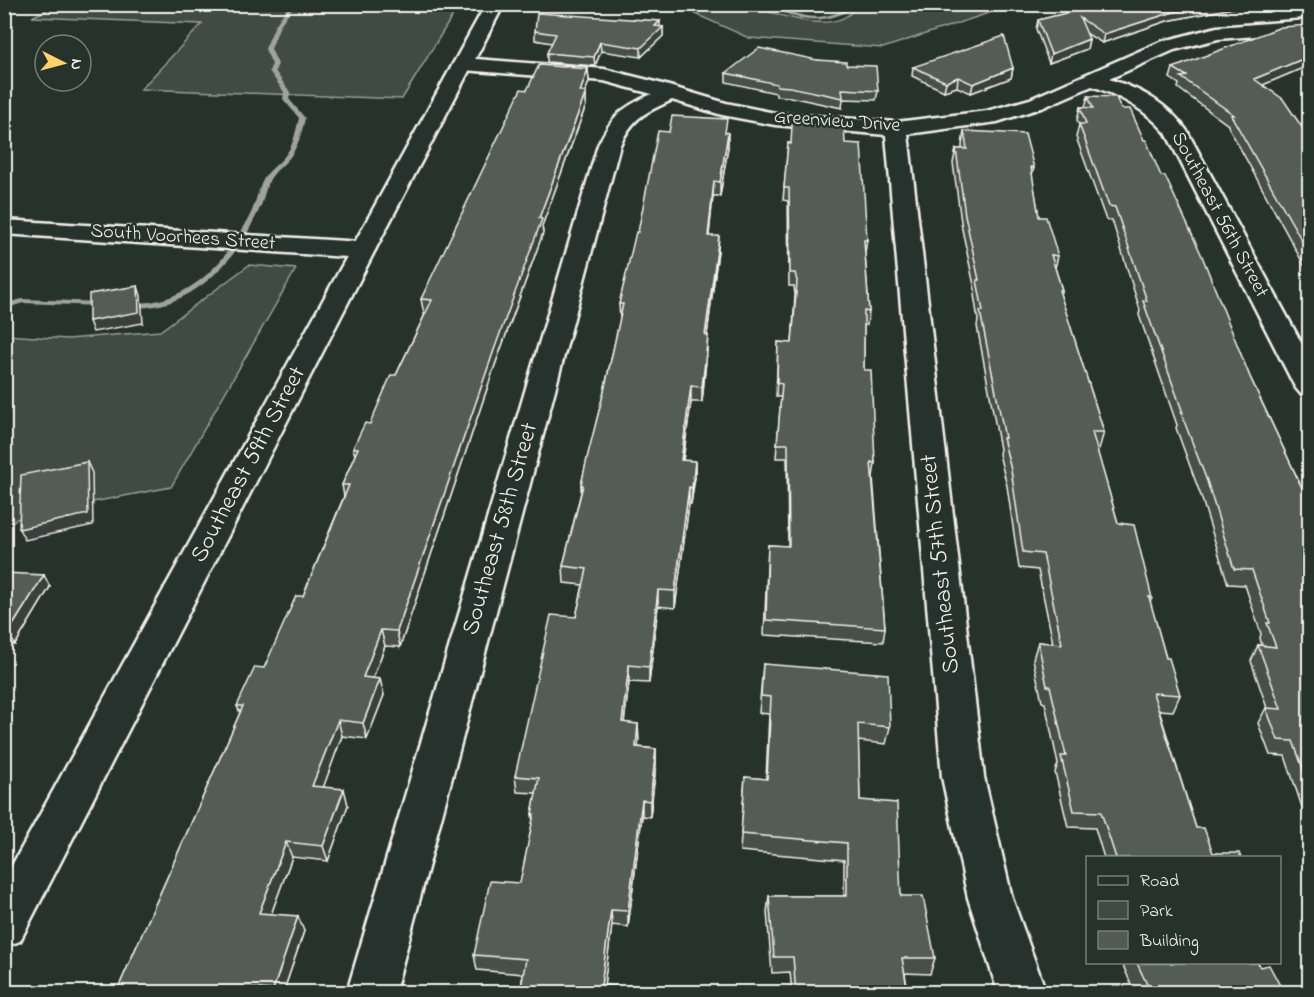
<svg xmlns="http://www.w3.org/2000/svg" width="1314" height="997" viewBox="0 0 1314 997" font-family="'Indie Flower',sans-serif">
<rect width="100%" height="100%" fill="#26332d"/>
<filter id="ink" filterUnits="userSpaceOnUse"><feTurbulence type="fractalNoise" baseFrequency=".0167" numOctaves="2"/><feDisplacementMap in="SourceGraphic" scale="12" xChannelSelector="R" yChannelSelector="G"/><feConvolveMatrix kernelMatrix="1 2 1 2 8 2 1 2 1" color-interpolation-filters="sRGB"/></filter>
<g filter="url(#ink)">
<g fill="#414b45" stroke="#9a9e96" stroke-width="1.5">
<polygon points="57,5 459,4 459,5 402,99 141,89 202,24 32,17"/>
<path d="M687 5C701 4 737 1 748 5 777 14 838 39 857 5H1013L883 48 749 38 691 12Z"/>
<polygon points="249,265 296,269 171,487 25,515 5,525 5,335 68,339 160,331"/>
</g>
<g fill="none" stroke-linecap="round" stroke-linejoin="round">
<g fill="#9fa39b" fill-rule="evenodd">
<path d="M290 4H295L280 25 271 49 278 64 275 71 290 92 289 99 305 118C302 132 299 145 290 157 284 165 274 171 269 181 266 188 264 195 262 203 259 211 254 220 250 228 227 271 182 313 129 307V303H132C140 302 148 303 155 301 202 292 233 251 252 211 256 201 258 190 263 180 269 169 280 163 287 153 294 143 296 130 299 118L283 99 284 92 269 71 272 64 265 49 275 25Z"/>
<path d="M766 4C775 4 781 8 789 11 809 19 826 19 845 9V4H850L849 11C819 26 794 20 766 4Z"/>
<polygon points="22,299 100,302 104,304 100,306 23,303 4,309 4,304"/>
</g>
<defs>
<g id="minor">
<path d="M1310 20V32L1218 39 1174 50 1109 79C1140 89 1168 103 1187 131L1310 359V396L1300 393 1295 387 1166 133C1145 109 1122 97 1092 86L1044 107 997 122 908 134 984 777 1012 898 1046 992H998L968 898 942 777 886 135 775 125 722 115 672 100C645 113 634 116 620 145L395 992H347L598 145C613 115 621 108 652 94L604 81 463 70 456 68 453 64 456 60 463 58 604 69 652 81 726 103 775 113 896 122 987 111 1030 99 1160 42 1217 27Z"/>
<polygon points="4,220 362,242 371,245 375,250 371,255 362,258 4,234"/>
</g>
<polygon id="major" points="486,4 504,4 375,250 20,941 4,947 4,880"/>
</defs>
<use href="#minor" stroke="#f4f1e8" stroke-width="5"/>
<use href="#major" stroke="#f4f1e8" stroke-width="5"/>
<use href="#minor" fill="#26332d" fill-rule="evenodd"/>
<use href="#major" fill="#26332d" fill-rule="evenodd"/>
</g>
<g fill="#474f49" stroke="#f4f1e8" stroke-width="1.5">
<polygon points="1091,4 1253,4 1167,21 1102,43 1086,33 1089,39 1087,49 1049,63 1036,29 1038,20 1070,12"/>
<polygon points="1310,25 1310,65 1262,85 1310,139 1310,276 1228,126 1228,125 1178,88 1179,84 1170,78 1173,68"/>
<polygon points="660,27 663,27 663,36 641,57 601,51 595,66 547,62 547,53 552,43 535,40 535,31"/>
<polygon points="817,60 846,65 878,91 876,100 843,99 842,108 790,97 776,96 776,93 726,82 726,73"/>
<polygon points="913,67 1013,68 1011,78 971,93 957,87 944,91 912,76"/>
<polygon points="588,69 589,82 585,92 586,92 586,105 542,226 543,233 495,365 400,647 385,646 373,678 384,695 367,739 342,736 323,787 348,805 328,861 292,857 271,914 304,931 283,993 116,993 240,713 237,706 264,668 303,596 344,496 342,485 355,455 353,448 370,424 396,375 425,314 424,314 421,299 527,90"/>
<polygon points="1088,96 1121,109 1161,176 1250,377 1310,505 1310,814 1304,813 1285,756 1270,755 1258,723 1266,708 1267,708 1251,661 1258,645 1262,646 1260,638 1261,634 1245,585 1228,584 1201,496 1176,428 1177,425 1139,315 1140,310 1112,220 1106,220 1076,137 1079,125 1077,120 1080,107 1085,107"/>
<polygon points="964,131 1034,168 1032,175 1039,217 1058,256 1055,268 1062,290 1060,294 1104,432 1099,449 1096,448 1118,523 1152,598 1150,602 1166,658 1180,695 1173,711 1159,710 1196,828 1213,853 1241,858 1104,858 1095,828 1068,827 1055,772 1058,764 1045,703 1042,702 1033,659 1038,642 1053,643 1038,570 1019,568 1007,486 999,454 1000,449 977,326 978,320 974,295 975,290 962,229 953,163 956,149 962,149 962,145"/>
<polygon points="727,133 728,147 720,196 713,196 709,236 718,251 707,335 707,350 702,402 691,402 683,461 695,461 695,477 691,504 689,504 675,608 658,606 649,683 629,682 624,723 638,724 638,747 656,749 656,765 650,817 642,816 628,927 612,925 604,985 623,987 623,993 520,993 523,974 477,970 474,955 520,883 533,823 532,814 536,793 517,792 515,776 576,617 583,585 564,583 563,566 581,492 581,485 605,387 620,319 619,304 638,232"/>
<polygon points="788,143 845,143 867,240 865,253 869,312 867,325 864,325 864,370 875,463 873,477 885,628 883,642 764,635 768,545 788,546 787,458 776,458 781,397 776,397 778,342 792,343 795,295 794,286 789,286 788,201 783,200"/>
<polygon points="4,573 50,587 15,645 4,644"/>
<polygon points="763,664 890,727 886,744 858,741 860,800 901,896 935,958 930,974 905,973 908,993 792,993 790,972 772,973 767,912 769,896 844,896 844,860 740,851 745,777 766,779 769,714 759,713"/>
<polygon points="1122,963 1258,963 1260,967 1284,993 1135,993"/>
</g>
<g fill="#39403c" stroke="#f4f1e8" stroke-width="1.5">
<polygon points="1211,4 1253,4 1167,21 1102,43 1104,34 1170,13"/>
<polygon points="660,21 660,29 663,27 663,36 641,57 641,48 655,26"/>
<polygon points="1089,39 1087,49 1049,63 1051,54"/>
<polygon points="600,42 601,51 595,66 594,57"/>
<polygon points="1310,56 1310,65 1251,90 1254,79"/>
<polygon points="1013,68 1011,78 971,93 973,84"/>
<polygon points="588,69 589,82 580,105 580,92"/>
<polygon points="958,77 957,87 944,91 946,82"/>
<polygon points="586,92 586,105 542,226 543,233 495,365 400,647 397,631 539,218"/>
<polygon points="728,133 728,147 720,196 720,182"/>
<polygon points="714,181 713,196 707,251 708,236"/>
<polygon points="719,236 718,251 705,350 705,335"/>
<polygon points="138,286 141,296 143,323 93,332 89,321"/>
<polygon points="708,335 707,350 702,402 702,387"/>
<polygon points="691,386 691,402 680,477 681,460"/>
<polygon points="695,461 695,477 691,504 692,488"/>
<polygon points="87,462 92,473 93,525 25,540 19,529"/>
<polygon points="689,487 689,504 675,608 675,591"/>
<polygon points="44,575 50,587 15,645 8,633"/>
<polygon points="658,590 658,606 649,683 649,667"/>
<polygon points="381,630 385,646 367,693 363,677"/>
<polygon points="629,665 629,682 622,739 622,722"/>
<polygon points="380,679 384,695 367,739 363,723"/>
<polygon points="338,720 342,736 318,802 312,786"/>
<polygon points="638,724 639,740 636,763 636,747"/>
<polygon points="656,749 656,765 650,817 650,801"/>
<polygon points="344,789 348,805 328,861 323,846"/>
<polygon points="642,800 642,816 628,927 628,911"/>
<polygon points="286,842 292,857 266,928 259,913"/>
<polygon points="611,910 612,925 603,993 601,985"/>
<polygon points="298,916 304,931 283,993 274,993 273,990"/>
</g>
<g fill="#525c55" stroke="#f4f1e8" stroke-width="1.5">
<polygon points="1091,4 1211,4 1170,13 1104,34 1080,18 1089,39 1051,54 1038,20 1070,12"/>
<polygon points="537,13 660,21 655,26 663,27 641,48 600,42 594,57 547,53 556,34 535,31"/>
<polygon points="1310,25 1310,56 1254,79 1283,99 1310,139 1310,255 1231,115 1234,115 1181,77 1187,76 1173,68 1281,27"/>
<polygon points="1004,36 1013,68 973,84 958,77 946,82 913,67"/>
<polygon points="759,48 817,60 846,62 846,65 876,66 878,91 842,89 843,98 790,87 777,86 777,84 726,73"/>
<polygon points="539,65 588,69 580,92 586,92 539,218 542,219 494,350 397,631 381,630 363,677 380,679 363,723 338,720 312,786 344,789 323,846 286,842 259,913 298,916 273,990 246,988 244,993 116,993 243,706 237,706 255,667 264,668 296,596 303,596 349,485 342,485 358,448 353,448 365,423 370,424 391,375 396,375 432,300 421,299 521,89 527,90"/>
<polygon points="1088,96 1116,97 1121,109 1130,109 1144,140 1146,140 1161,176 1165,176 1202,256 1250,377 1310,505 1310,788 1293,741 1278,740 1266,708 1281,709 1258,645 1276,647 1267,623 1270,623 1252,570 1234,569 1207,481 1181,413 1183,413 1143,301 1147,301 1115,207 1109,206 1079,124 1086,124 1080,107 1093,108"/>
<polygon points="672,116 727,119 725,133 728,133 720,182 714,181 708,236 719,236 705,335 708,335 702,387 691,386 681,460 695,461 692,488 689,487 675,591 658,590 649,667 629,665 622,722 638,724 636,747 656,749 650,801 642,800 628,911 611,910 601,985 623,987 622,993 520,993 526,959 474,955 490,881 520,883 534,814 532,814 539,778 515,776 551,615 576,617 587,569 563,566 583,485 581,485 588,454 605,387 623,304 619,304 636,232 638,232 658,131 669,132"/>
<polygon points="792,124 844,126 845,143 861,144 867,240 864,240 869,312 864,311 864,370 871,370 875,463 871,462 885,628 766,620 768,545 789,546 788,444 777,444 782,384 777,383 778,342 792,343 797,281 795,273 790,273 789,188 784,188 788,143 791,144"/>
<polygon points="964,131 1025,134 1034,168 1031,167 1039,217 1046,217 1058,256 1051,255 1062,290 1059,290 1104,432 1092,432 1118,523 1134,525 1152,598 1149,597 1166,658 1169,658 1180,695 1153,693 1196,828 1204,828 1213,853 1239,853 1241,858 1116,858 1101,812 1074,811 1061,756 1066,756 1050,686 1047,686 1038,642 1062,644 1043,554 1023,552 1011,470 1003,438 1005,438 980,311 983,311 977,280 979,280 965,215 956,149 967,149"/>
<polygon points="138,286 139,312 89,321 89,294"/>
<polygon points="87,462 88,514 19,529 21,475"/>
<polygon points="4,573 44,575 8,633 4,633"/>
<polygon points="763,664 888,674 890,727 858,724 860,800 897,803 901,896 923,896 935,958 902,958 908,993 796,993 793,957 774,957 769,896 847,896 847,843 741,834 745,777 767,779 771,697 761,696"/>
<polygon points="1137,963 1258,963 1260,967 1269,965 1284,993 1151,993"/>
</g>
</g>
<g text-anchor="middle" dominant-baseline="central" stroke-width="5" stroke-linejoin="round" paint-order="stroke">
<g font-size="20" fill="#f4f1e8" stroke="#26332d">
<text transform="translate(837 122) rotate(4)">Greenview Drive</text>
<text transform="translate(1219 215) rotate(62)">Southeast 56th Street</text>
<text transform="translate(183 238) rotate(4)">South Voorhees Street</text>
</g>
<g font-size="24" fill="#f4f1e8" stroke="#26332d">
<text transform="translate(249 465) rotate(-62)">Southeast 59th Street</text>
<text transform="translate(501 529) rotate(-74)">Southeast 58th Street</text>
<text transform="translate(941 564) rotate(-96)">Southeast 57th Street</text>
</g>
</g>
<rect width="1314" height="997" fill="none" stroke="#26332d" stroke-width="24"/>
<rect x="12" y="12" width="1290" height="973" fill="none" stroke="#f4f1e8" stroke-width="2" filter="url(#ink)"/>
<rect x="1086" y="856" width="195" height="108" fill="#26332d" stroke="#787f78" stroke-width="1.5"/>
<rect x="1098" y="876" width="30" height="9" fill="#26332d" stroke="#787f78" stroke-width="1.5"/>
<text x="1140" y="886" font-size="18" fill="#f4f1e8">Road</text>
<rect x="1098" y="901" width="30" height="18" fill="#414b45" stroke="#787f78" stroke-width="1.5"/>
<text x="1140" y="916" font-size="18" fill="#f4f1e8">Park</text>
<rect x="1098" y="931" width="30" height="18" fill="#525c55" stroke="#787f78" stroke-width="1.5"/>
<text x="1140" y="946" font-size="18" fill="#f4f1e8">Building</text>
<g transform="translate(63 63) rotate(96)"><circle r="28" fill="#26332d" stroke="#787f78" stroke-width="1.5"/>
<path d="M0-4.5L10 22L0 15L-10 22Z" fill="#ffd166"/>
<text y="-9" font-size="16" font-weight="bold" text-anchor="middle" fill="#f4f1e8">N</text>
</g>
</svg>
